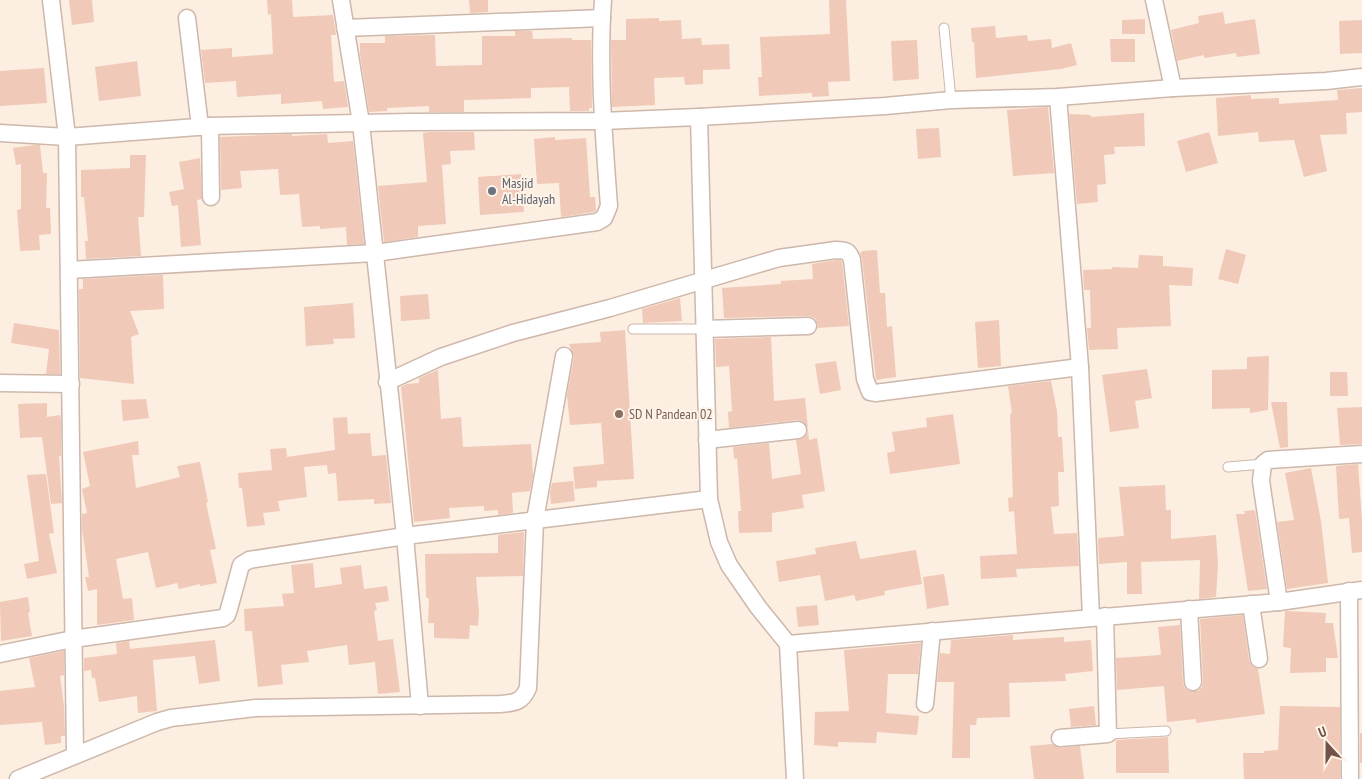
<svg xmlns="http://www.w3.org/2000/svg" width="1362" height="779" viewBox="0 0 1362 779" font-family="'PT Sans Narrow',sans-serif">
<rect width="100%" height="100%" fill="#fceee1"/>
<g fill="#f0c9b9">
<polygon points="69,0 92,0 94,22 72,25"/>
<polygon points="267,0 292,0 293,17 333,15 336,35 331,35 334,82 344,81 348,107 323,109 322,101 281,104 281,94 237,97 236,81 205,83 201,50 232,48 232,57 273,54 271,14 268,15"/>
<polygon points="469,0 488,0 488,12 470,13"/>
<polygon points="829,0 846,0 850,81 828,82 829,96 812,97 812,93 759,96 758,77 762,77 760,37 830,34"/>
<polygon points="1223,12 1225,24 1255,19 1260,54 1237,57 1236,53 1204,58 1204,55 1177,61 1171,30 1199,23 1198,16"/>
<polygon points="659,18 659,21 681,20 682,39 701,38 702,45 729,44 730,69 703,70 703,84 685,85 684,77 654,78 655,105 612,107 611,40 626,40 626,19"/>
<polygon points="1145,19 1145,34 1122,34 1122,20"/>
<polygon points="1362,20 1362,53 1340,54 1339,21"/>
<polygon points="995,26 996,38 1027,35 1028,41 1051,39 1052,48 1071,43 1077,65 1061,69 976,78 974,42 972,42 971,28"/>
<polygon points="515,31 532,31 533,39 572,38 572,40 591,40 592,108 589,108 589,111 570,111 569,87 531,88 531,98 464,100 464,112 429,112 429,106 387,108 387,111 369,112 360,54 360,43 385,43 385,36 435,35 436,66 482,65 482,36 515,36"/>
<polygon points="1110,39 1135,39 1135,62 1111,62"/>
<polygon points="917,40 919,79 893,81 891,41"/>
<polygon points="137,61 141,96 99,101 95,67"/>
<polygon points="44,68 47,103 0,106 0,71"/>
<polygon points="1362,88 1362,112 1346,113 1347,134 1320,135 1327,171 1304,177 1294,140 1259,142 1258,132 1218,136 1216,98 1251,95 1251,99 1279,98 1279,104 1338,100 1337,90"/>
<polygon points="1048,107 1054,173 1013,176 1007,110"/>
<polygon points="1144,113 1145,146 1114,147 1115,154 1104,155 1106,184 1097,185 1098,202 1077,204 1069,114 1091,115 1091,117"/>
<polygon points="939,128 941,157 918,159 916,129"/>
<polygon points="429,132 474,132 475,150 450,151 451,164 442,165 446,224 418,226 418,237 384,242 378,186 427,182 423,133"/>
<polygon points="1209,132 1218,163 1186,172 1177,141"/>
<polygon points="292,134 292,136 327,134 328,143 353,141 364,244 347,245 346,227 320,229 320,226 302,227 299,194 280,195 278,169 240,171 242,188 221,190 220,137"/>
<polygon points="555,137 555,140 586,138 590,197 595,197 596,211 594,212 561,217 559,183 537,184 534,139"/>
<polygon points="35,145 40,145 43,173 47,173 46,208 50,208 51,234 39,235 40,250 20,251 17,210 21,209 21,164 16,165 13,148"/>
<polygon points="130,155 146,155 144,217 138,217 141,256 86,259 85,241 88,241 84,197 81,197 81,170 130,168"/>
<polygon points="200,158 202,199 197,200 201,245 181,247 178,205 172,206 169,192 184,189 179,162"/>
<polygon points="521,174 524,212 480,215 478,177"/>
<polygon points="1226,249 1246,255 1238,284 1218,279"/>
<polygon points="877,250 880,293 885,293 887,327 892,326 896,377 876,380 862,259 860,253 862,252 862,251"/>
<polygon points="1139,255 1163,256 1163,266 1193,268 1192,286 1169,285 1171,326 1117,328 1118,349 1089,350 1087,328 1091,328 1090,290 1084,290 1083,270 1112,269 1112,267 1138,268"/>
<polygon points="837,260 841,260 842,262 849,326 817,328 818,325 815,318 808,316 724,318 722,288 781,284 781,281 813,279 812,264"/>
<polygon points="163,275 164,309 130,311 139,334 131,337 134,384 80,378 79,289 83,289 83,279"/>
<polygon points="428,294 430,319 401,321 400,296"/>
<polygon points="680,298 682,321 643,323 642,309"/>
<polygon points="353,303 355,338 333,339 334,344 306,346 304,307"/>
<polygon points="999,320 1001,366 978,368 975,322"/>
<polygon points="14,323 59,330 60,374 46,374 49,349 11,343"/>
<polygon points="625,330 634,479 597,481 597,487 575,489 573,467 604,464 601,423 570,425 567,395 574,357 569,344 601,342 600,332"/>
<polygon points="771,337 774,401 805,398 809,440 817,438 825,491 802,495 804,508 772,513 772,532 739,533 738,511 741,511 737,458 734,459 733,447 769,443 772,479 801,474 796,440 804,438 807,434 808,428 802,421 797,420 729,428 728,412 732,411 729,366 716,367 715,339"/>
<polygon points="1269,356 1268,410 1250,413 1250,408 1212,409 1212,370 1247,369 1247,357"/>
<polygon points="836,361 841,390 820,394 815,364"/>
<polygon points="1147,369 1152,398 1135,401 1139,428 1110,432 1102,375"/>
<polygon points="438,370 441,419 461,417 463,447 531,444 533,476 530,491 512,493 513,513 498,515 498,510 484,511 484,506 449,508 450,518 414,522 401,387 407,384 419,383 419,378"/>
<polygon points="1330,372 1347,372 1348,396 1330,396"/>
<polygon points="1051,381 1057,411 1058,437 1062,437 1064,472 1058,472 1059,506 1051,507 1054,534 1077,533 1079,566 1016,569 1017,577 981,579 980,556 1017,554 1014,511 1009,512 1008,498 1013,497 1010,414 1012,413 1008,386"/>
<polygon points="146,399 149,418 123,421 121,400"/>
<polygon points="1271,402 1287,402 1288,447 1280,448"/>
<polygon points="47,403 47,417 60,415 61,421 61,456 59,456 62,503 51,504 42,437 20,438 18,404"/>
<polygon points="1362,407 1362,444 1340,445 1337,408"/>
<polygon points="953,414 960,464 890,474 887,453 895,451 892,432 927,427 926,418"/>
<polygon points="347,417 348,434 370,433 372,456 386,455 391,503 374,504 374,499 338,501 336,473 328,474 327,465 304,467 307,497 278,501 280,511 263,513 265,525 247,527 242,488 239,488 238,473 272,470 270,449 286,448 287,457 335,450 333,418"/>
<polygon points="138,441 139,455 132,455 136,488 180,477 177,466 200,462 208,502 206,503 216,549 210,550 217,583 200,586 200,584 179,589 177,583 156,588 148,552 116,559 123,599 132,598 134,620 97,625 97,589 88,591 85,577 89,577 82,529 82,514 87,513 82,489 90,486 83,452"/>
<polygon points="1358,464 1362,520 1362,552 1352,553 1349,518 1339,519 1336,466"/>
<polygon points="1311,468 1321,521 1328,583 1287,589 1277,522 1294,520 1285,473"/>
<polygon points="46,474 54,533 49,534 57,573 27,579 24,564 39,561 27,475"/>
<polygon points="573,481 575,501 551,504 550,493 552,483"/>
<polygon points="1165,485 1166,510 1171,510 1171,539 1216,535 1218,565 1216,597 1199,599 1200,560 1141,562 1142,594 1127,594 1127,562 1099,564 1098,538 1124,536 1119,487"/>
<polygon points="1255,510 1267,589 1248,591 1236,514 1245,514 1244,511"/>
<polygon points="524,532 523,576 476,577 479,613 478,626 470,625 469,639 434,638 434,623 428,623 429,599 426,597 425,554 498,553 498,535"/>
<polygon points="856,541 860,559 916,550 922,584 884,591 885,595 856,601 854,595 825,601 820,575 779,582 776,561 816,554 815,548"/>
<polygon points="313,563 315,588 342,584 340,568 361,565 364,589 387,586 389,601 375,603 377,610 374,611 378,641 393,639 400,692 378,694 375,662 349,665 347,645 307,651 309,662 281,665 283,684 258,687 252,631 245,631 244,609 284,606 282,594 294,593 291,565"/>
<polygon points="944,574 949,605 927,609 923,577"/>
<polygon points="28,597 30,612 28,613 32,636 1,641 0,602"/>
<polygon points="817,605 819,625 798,627 796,607"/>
<polygon points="1285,611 1326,613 1325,623 1333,623 1338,658 1326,658 1326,672 1290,673 1291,648 1283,647"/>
<polygon points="1243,615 1249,660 1252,666 1258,669 1265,714 1196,723 1196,719 1167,722 1164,686 1117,690 1116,658 1161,655 1158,627 1180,625 1183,683 1185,688 1189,691 1198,691 1202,687 1203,681 1200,619"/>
<polygon points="1013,635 1013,640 1064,637 1064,642 1091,640 1093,671 1065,674 1066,681 1009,683 1010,717 977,718 976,725 970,725 970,758 952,758 954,682 937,682 940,653 950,654 951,640"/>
<polygon points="215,640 220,681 199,684 195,656 153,660 157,711 138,713 137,696 99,702 95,678 92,678 91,670 84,671 84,658 117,654 116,643 129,641 130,649"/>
<polygon points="921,643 918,674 888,674 886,713 919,716 917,735 877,732 876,743 838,742 838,747 814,745 815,712 849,711 844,650"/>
<polygon points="64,651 64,675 60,676 64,706 65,736 61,736 61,743 45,745 42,722 0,725 0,691 35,687 29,658"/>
<polygon points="1094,706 1096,725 1071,727 1069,709"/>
<polygon points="1280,706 1340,707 1340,779 1244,779 1243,753 1264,753 1264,751 1278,750"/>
<rect x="1360" y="733" width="2" height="30"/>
<polygon points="1168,737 1169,773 1116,773 1116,740"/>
<polygon points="1052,744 1060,748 1080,746 1084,779 1034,779 1030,746"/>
</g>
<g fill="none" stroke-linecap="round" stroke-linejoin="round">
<defs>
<g id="service">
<polyline points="944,28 951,100"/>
<polyline points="633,329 704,329"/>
<polyline points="1228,467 1263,464"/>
<polyline points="1108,734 1166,731"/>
</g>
<g id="minor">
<polyline points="51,0 67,137 75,755"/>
<polyline points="341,0 361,123 405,536 420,706"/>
<polyline points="1154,0 1173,88"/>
<polyline points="187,18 200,127"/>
<polyline points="345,28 602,18"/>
<polyline points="1058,97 1080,367 1091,617"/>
<polyline points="699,117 709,499 719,542 729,565 758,607 788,644 795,779"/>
<polyline points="210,126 211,197"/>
<polyline points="0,133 67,137 210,126 411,122 602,121 699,117 885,106 951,100 1058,97 1173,88 1326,81 1362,77"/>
<path d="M69 270 375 253 597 222 604 218 609 206C604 138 598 69 603 0"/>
<polyline points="704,329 808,326"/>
<path d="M387 382 441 357 513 333 610 308 779 258 836 250C846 250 849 251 852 260L865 379 870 392 875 393 1080 367"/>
<polyline points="0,383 71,384"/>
<polyline points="707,440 798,430"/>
<polyline points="1349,591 1350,779"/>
<polyline points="1279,602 1261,481 1263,464 1268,460 1362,454"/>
<polyline points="1251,604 1259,659"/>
<polyline points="1189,609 1193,682"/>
<polyline points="788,644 1279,602 1362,590"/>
<polyline points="0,654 73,639 223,618 227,615 229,609 241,565 249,560 405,536 709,499"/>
<polyline points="925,704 932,631"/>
<polyline points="1060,738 1108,734 1105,616"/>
<path d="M18 779 157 722 171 718 256 708 500 704C515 703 522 702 528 688L535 520 564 356"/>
</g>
</defs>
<use href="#service" stroke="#ceb7ab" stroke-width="11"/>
<use href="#minor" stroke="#ceb7ab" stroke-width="19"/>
<use href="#service" stroke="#fff" stroke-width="9"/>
<use href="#minor" stroke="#fff" stroke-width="16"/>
</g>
<circle fill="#6b7280" stroke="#fff3e7" stroke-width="2" cx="492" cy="191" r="5"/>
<circle fill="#8d6e63" stroke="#fff3e7" stroke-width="2" cx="619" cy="414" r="5"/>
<g text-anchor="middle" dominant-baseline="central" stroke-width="4" stroke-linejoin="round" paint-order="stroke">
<g font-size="14" fill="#5b616d" stroke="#fff3e7" text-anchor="start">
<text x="502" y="183">Masjid<tspan x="502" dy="16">Al-Hidayah</tspan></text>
</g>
<g font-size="14" fill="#785e54" stroke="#fff3e7" text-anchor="start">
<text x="629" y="414">SD N Pandean 02</text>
</g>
</g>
<g transform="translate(1327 744) rotate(339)" stroke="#fff3e7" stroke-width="4" paint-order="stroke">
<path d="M0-4L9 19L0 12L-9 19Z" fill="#725349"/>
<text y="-8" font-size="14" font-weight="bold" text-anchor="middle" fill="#725349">U</text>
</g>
</svg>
